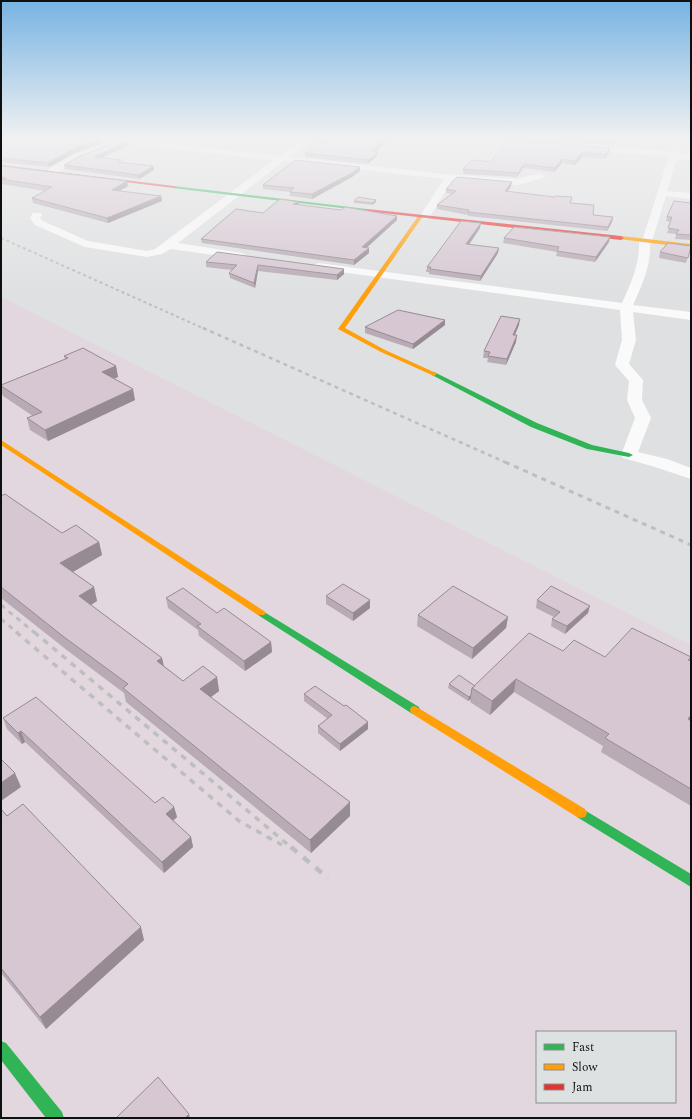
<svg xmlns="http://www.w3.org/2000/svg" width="692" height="1119" viewBox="0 0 692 1119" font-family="Spectral,serif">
<rect width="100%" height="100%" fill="#dfe0e1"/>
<path fill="#e2d7de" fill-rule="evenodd" d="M1 297 691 645V1118H1ZM537 1032H675V1102H537Z"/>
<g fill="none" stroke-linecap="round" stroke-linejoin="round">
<g fill="#fafafa" fill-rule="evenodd">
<polygon points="93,138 116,138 280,156 304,138 313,138 290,157 444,174 518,179 540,173 545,176 543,178 518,185 453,179 429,218 425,219 420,216 444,179 284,161 178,243 242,253 248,256 246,258 242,259 171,249 162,254 147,257 85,247 35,225 30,218 33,213 41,213 42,215 40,218 43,221 88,241 147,251 155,249 274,160 119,143 80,159 55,173 49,173 49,169 74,155 108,142 97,140"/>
<polygon points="463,138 494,138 530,141 534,143 530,145 467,140"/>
<path d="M675 138H683L678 154H691V160L677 159 667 191 691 193V199L666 196 652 241 650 244C651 266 642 285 633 305L691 312V320L633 312 636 340 629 364 643 380 642 400 651 418 638 452 667 459 691 468V479L655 467 623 458 621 455 635 418 627 400 629 381 615 365 622 340 620 310 318 269 312 266 318 263 622 303C631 283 640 264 639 241L643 238 669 156 584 151 580 148 584 145 671 151Z"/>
</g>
<g fill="#30b455" fill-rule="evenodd">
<polygon points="174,186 367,209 369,210 367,211 172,188"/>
<polygon points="434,372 537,423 592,445 629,453 633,455 629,457 587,449 531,427 432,375 432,373"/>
<polygon points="261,610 419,707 420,710 419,713 415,714 411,713 258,615 256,613 258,611"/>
<polygon points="581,808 691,874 691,887 577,817 575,813 577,809"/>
<polygon points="1,1041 6,1043 62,1112 64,1118 46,1118 1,1060"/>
</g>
<g fill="#ff9f0a" fill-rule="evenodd">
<polygon points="419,215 423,216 345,328 385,350 436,373 436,375 434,376 381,352 338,329"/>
<polygon points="621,236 691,244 691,248 619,239 619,237"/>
<polygon points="1,440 264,611 266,613 264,615 258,615 1,445"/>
<polygon points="415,706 585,809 587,813 585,817 581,818 577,817 411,713 410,710 411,707"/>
</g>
<g fill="#e5322d" fill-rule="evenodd">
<polygon points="1,165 174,186 176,187 174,188 1,167"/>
<polygon points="367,209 621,236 624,238 621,240 365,211 365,210"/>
</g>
<polyline stroke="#bdbebe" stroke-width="2" stroke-dasharray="3 3" stroke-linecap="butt" points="1,238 205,329"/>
<polyline stroke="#bdbebe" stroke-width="2.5" stroke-dasharray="4 4" stroke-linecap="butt" points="203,328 507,463"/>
<g stroke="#bdbebe" stroke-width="3" stroke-dasharray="5 5" stroke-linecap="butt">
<polyline points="505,462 691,545"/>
<polyline points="1,605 35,633"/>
<polyline points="1,619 18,633"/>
</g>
<g stroke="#bdbebe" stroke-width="3.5" stroke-dasharray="6 6" stroke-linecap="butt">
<polyline points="16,632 239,821 282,845"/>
<polyline points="34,632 292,848"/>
</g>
<polyline stroke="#bdbebe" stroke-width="4.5" stroke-dasharray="8 8" stroke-linecap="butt" points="291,847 328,878"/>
</g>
<g fill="#b8abb5">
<polygon points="1,138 102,143 73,154 49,167 1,162"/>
<polygon points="126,138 169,138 162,142"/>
<polygon points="316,138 392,138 376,151 377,156 368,164 305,157 305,153 319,144 315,143 315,139"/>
<polygon points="511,138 618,138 618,140 614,145"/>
<polygon points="127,142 128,145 102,158 121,163 153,166 154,170 139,179 65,169 64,165"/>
<polygon points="610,148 609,153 605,159 582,157 575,165 562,163 554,172 523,168 517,177 463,174 463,169 491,162"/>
<polygon points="1,166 128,186 119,191 161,196 162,201 108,223 33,203 32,198 45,191 2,184"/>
<polygon points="360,171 352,177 312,199 290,196 290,192 263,189 263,185"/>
<polygon points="511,186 508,191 571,203 593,215 613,217 612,222 607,231 468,216 468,215 437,209 437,205 451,194 446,193 446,189"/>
<polygon points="376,200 376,202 372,205 354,203 354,201"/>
<polygon points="299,202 299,205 397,220 366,248 369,253 354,265 202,243 201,239 263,213"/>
<polygon points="691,203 691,240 675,239 676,234 667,233 671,222 666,221 667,217"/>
<polygon points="480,228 469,244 499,248 498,253 480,281 429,274 429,272 426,272 427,267"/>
<polygon points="504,238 609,242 595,262 556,256 557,252 503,243"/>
<polygon points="691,246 686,263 659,258 660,252"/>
<polygon points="217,252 344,274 337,280 258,271 255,288 230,278 229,273 232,270 206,267 206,262"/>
<polygon points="445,325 413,349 365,333 365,327"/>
<polygon points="519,325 515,335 516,342 506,365 487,362 488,358 483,358 484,351"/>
<polygon points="64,356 116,366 118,377 114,378 135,400 48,441 30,430 27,418 33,416 3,396 1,391 1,385 65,359"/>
<polygon points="1,496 62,533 99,542 102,555 73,572 94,587 97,601 91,605 162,658 164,666 183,681 217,677 219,691 211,697 350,816 311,853 126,702 124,693 68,651 1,598"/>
<polygon points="326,596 370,608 353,621 326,604"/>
<polygon points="166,598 217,613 271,642 272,652 245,671 199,636 198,630 168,608"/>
<polygon points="537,600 588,613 565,634 551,626 552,619 554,617 536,608"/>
<polygon points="418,615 508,617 506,628 472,659 417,626"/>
<polygon points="563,651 605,657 691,657 689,661 691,661 691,806 601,752 603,746 514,692 490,715 470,702 471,699 468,701 448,688 449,684 475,686"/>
<polygon points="304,694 344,706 368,722 368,729 340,751 318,733 318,726 328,719 304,701"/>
<polygon points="3,718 155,803 174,807 177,817 173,821 191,837 193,847 164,873 25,742 22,744 7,729"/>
<polygon points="1,809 7,816 144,940 46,1029 1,973"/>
</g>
<g fill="#968b93">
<polygon points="102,138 102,143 73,154 49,167 48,163 73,149"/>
<polygon points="162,138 169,138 162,142"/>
<polygon points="182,138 190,138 183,142"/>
<polygon points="387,138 392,138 371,154 372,150"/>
<polygon points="618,138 618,140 614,145 615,142"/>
<polygon points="127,142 128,145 95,161 94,157"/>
<polygon points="610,148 609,153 605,159 605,155"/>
<polygon points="378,152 377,156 368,164 368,160"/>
<polygon points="583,152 582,157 575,165 575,161"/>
<polygon points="562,159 562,163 554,172 555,168"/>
<polygon points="524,164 523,168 517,177 518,173"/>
<polygon points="153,166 154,170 139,179 139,175"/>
<polygon points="360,167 360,171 352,177 312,199 312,194"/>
<polygon points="127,181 128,186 113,195 112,190"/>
<polygon points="512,182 511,186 505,195 505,191"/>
<polygon points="161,196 162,201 108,223 107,218"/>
<polygon points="376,200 376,202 372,205 372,203"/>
<polygon points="299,202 299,206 293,204"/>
<polygon points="397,216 397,220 362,252 362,247"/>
<polygon points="613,217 612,222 607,231 608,227"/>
<polygon points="481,223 480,228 466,249 466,244"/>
<polygon points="610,237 609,242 595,262 596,257"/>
<polygon points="369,248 369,253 354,265 354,260"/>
<polygon points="499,248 498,253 480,281 481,276"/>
<polygon points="258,265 258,271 255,288 254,283"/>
<polygon points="344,269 344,274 337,280 337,275"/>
<polygon points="520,319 519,325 512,341 513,335"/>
<polygon points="445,320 445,325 413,349 413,344"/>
<polygon points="517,335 516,342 506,365 507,359"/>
<polygon points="116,366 118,377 104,383 102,372"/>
<polygon points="133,389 135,400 48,441 45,430"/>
<polygon points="99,542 102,555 64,577 60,563"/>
<polygon points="94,587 97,601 83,610 79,596"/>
<polygon points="370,600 370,608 353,621 353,613"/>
<polygon points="590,606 588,613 565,634 567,626"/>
<polygon points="508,617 506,628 472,659 473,648"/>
<polygon points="271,642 272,652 245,671 244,661"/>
<polygon points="162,658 165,672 157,661"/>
<polygon points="217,677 219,691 203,703 200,689"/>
<polygon points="516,679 514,692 490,715 492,701"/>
<polygon points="471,695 471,699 468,701 469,697"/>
<polygon points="691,715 691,722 688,719"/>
<polygon points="368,722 368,729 340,751 340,744"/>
<polygon points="21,731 25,742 22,744 18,733"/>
<polygon points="15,773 21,787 1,801 1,783"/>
<polygon points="350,802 350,816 311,853 310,840"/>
<polygon points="174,807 177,817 168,825 166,814"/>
<polygon points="191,837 193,847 164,873 162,862"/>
<polygon points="141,927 144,940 46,1029 40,1017"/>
<polygon points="189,1114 190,1118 185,1118"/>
</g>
<g fill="#d6c7d2" stroke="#968b93">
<polygon points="1,138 102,138 73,149 48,163 1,158 1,147 2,146 1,146 1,143 6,141 1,140"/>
<polygon points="316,138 387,138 372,150 378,152 368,160 305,153 324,141 315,139"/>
<polygon points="553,138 618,138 615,142"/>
<polygon points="506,140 610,148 605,155 583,152 575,161 562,159 555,168 524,164 518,173 463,169 471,161 475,160 491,162"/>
<polygon points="119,141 127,142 94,157 121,160 117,162 153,166 139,175 64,165 80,156"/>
<polygon points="295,160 360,167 352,173 312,194 290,192 294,188 263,185"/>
<polygon points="1,166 127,181 112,190 161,196 107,218 32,198 52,187 1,179 6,178 1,177"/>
<polygon points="457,177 512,182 505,191 554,197 555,196 572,197 570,203 594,205 593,215 613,217 608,227 468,212 469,210 437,205 456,191 446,189"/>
<polygon points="358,197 376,200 372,203 354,201"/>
<polygon points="280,199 299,202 293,204 341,210 345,207 397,216 362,247 369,248 354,260 201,239 236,209 263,213"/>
<polygon points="674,201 691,203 691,235 676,234 679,230 668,228 672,217 667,217"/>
<polygon points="461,221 481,223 466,244 499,248 481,276 430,269 431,267 427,267"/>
<polygon points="514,227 610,237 596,257 557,251 559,247 504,238"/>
<polygon points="668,243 691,246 688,258 660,252"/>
<polygon points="217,252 344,269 337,275 258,265 254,283 229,273 237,265 206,262"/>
<polygon points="398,310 445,320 413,344 365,327"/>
<polygon points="501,316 520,319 513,335 517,335 507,359 488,356 490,352 484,351"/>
<polygon points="83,348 116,366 102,372 133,389 45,430 27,418 42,412 1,386 1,385 68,358 64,356"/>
<polygon points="5,494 62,533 76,525 99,542 60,563 94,587 79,596 162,658 157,661 183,681 203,666 217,677 200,689 350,802 310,840 123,688 128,684 64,637 1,587 1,496"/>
<polygon points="343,584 370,600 353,613 326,596"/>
<polygon points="453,586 508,617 473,648 418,615"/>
<polygon points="551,586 590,606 567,626 552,619 560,612 537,600"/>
<polygon points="183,588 217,613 224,608 271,642 244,661 197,626 201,624 166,598"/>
<polygon points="632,628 691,657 688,660 691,661 691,715 688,719 691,721 691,789 605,738 609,734 516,679 492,701 472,688 529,633 563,651 574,640 605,657"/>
<polygon points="459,675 475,686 472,688 471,695 469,697 449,684"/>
<polygon points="315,686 344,706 346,705 368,722 340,744 318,726 332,715 304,694"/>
<polygon points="36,697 155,803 163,797 174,807 166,814 191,837 162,862 21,731 18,733 3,718"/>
<polygon points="1,759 15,773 1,783"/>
<polygon points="23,804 141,927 40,1017 1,968 1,809 7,816"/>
<polygon points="158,1077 189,1114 185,1118 117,1118 117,1117"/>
</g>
<linearGradient id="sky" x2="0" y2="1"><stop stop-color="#77b3e2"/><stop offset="0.47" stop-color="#f1f1f2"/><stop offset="1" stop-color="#f1f1f2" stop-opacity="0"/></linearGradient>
<rect width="692" height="294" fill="url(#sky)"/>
<rect width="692" height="1119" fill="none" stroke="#0e0f0f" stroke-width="4"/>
<rect x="536" y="1031" width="140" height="72" fill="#dee1e2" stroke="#8b8d8e"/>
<rect x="544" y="1044" width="20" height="6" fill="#30b455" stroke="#8b8d8e"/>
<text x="572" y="1051" font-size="12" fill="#0e0f0f">Fast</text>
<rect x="544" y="1064" width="20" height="6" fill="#ff9f0a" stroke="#8b8d8e"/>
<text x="572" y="1071" font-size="12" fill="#0e0f0f">Slow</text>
<rect x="544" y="1084" width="20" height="6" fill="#e5322d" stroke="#8b8d8e"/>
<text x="572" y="1091" font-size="12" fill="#0e0f0f">Jam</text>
</svg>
